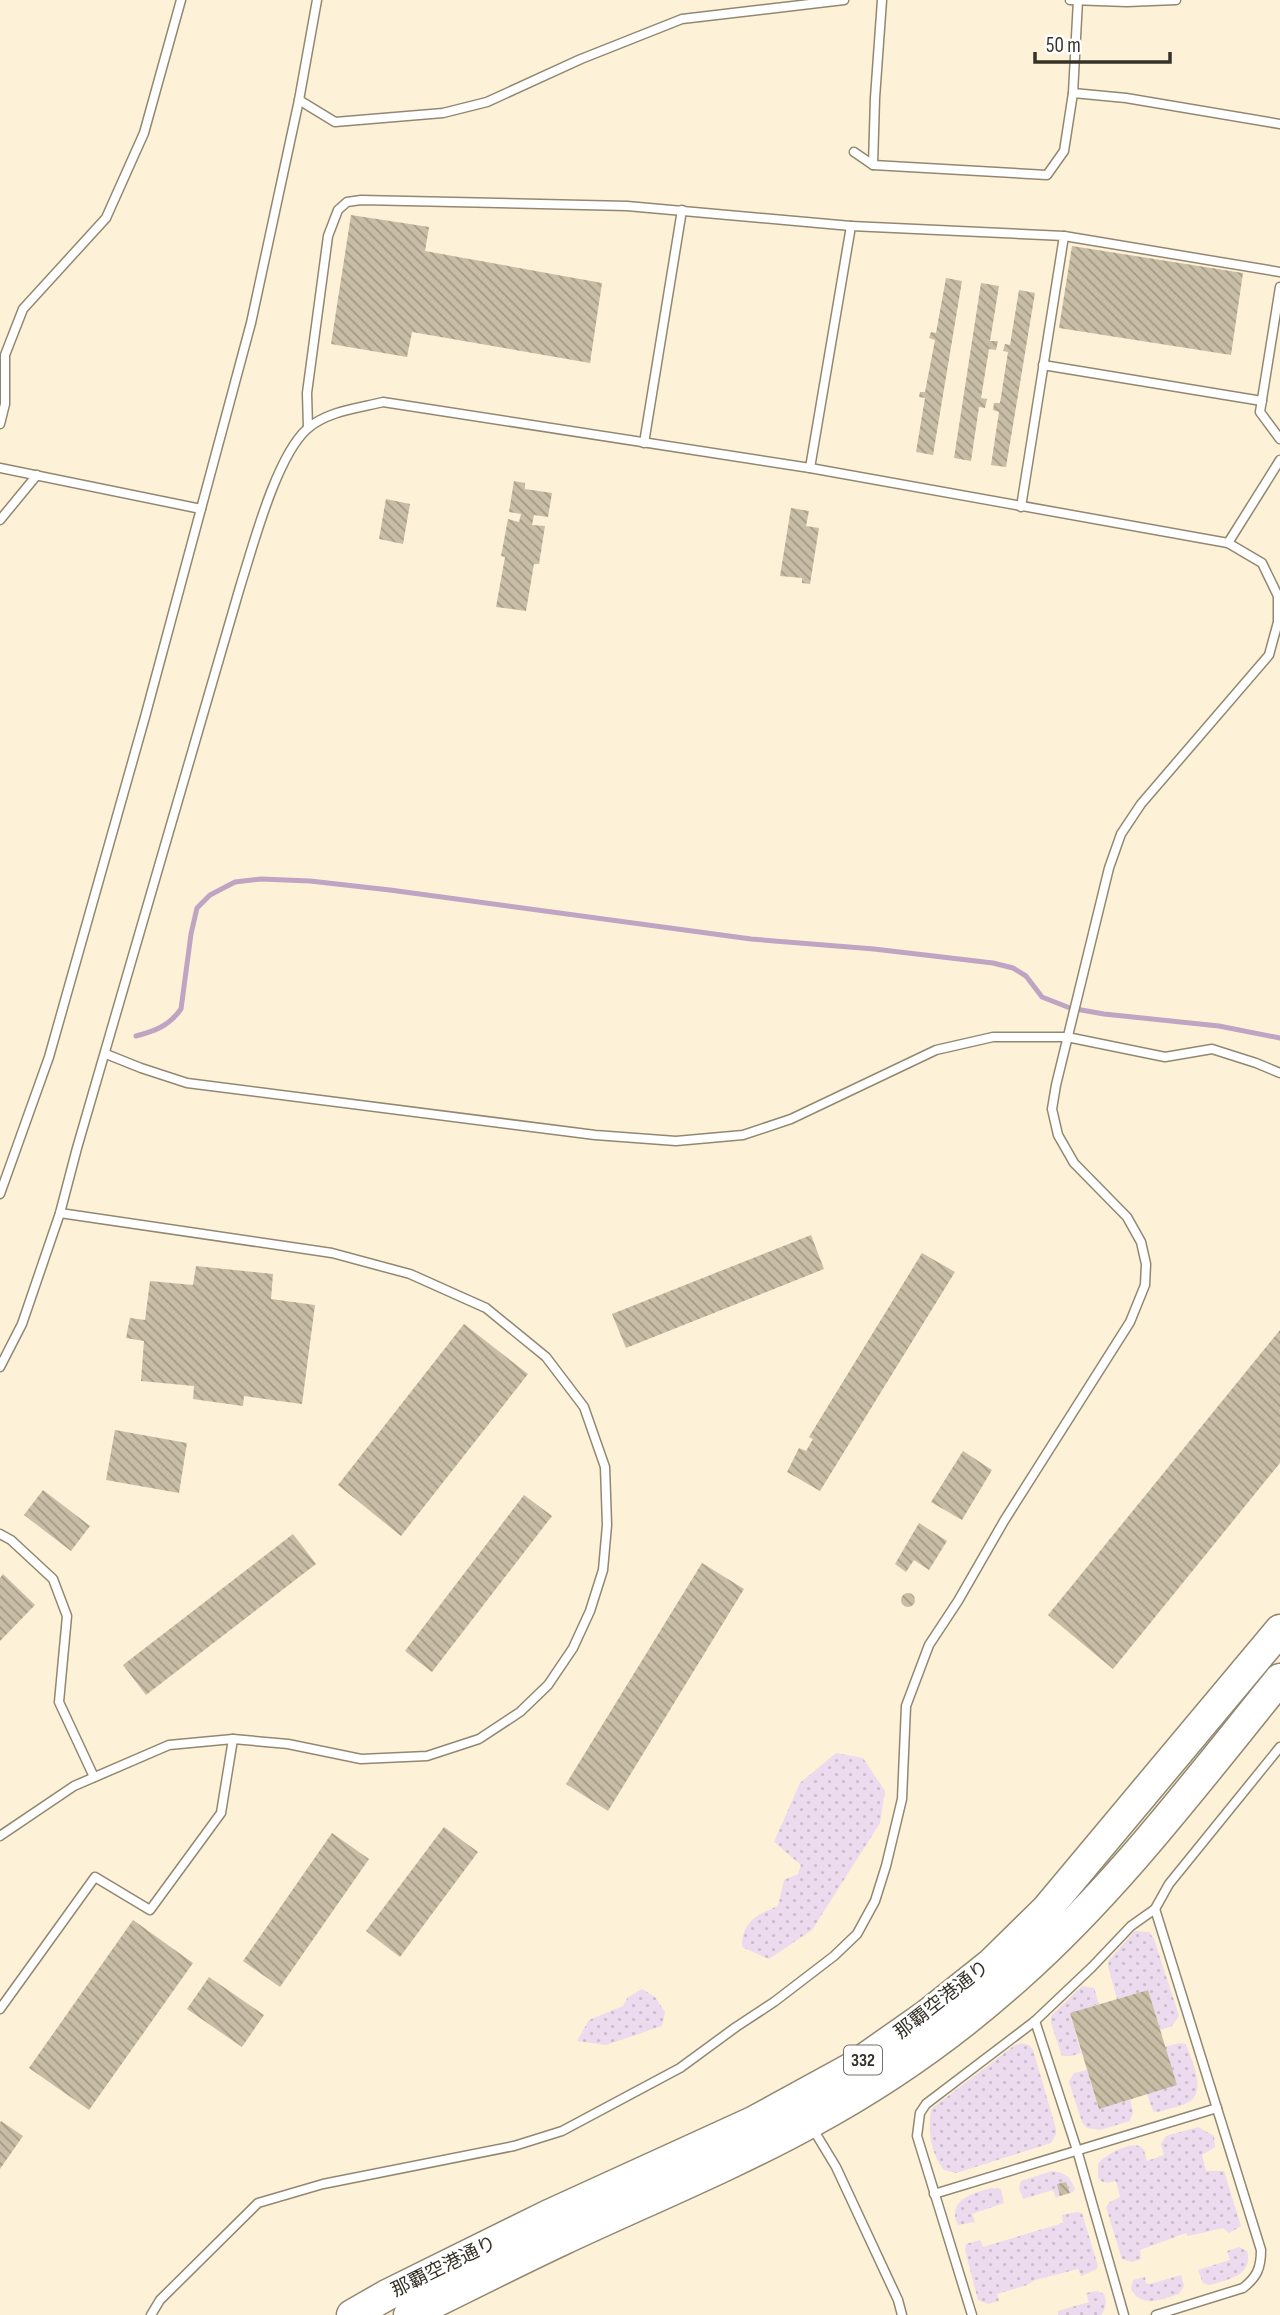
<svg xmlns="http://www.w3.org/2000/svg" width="1280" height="2315" viewBox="0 0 1280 2315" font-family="'Sofia Sans Condensed','Noto Sans JP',sans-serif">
<defs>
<pattern id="grass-dots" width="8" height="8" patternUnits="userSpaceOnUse" patternTransform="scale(1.75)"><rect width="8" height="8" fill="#ecdaee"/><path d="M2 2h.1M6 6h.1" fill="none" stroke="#cbbccc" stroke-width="1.8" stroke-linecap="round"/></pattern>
<pattern id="building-back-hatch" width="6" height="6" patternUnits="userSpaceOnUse" patternTransform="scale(1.75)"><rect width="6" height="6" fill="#c8bda5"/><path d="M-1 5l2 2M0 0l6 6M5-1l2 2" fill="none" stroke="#a39a86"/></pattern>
</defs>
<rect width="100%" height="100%" fill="#fdf1d8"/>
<g fill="url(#grass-dots)">
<path d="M836 1753 863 1758 885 1791 880 1823 812 1930 769 1959 742 1947C742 1921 757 1915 778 1906L784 1880 798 1874 801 1865 774 1842 800 1783Z"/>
<polygon points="1135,1931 1149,1932 1154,1939 1179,2016 1172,2026 1160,2030 1148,1990 1117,1999 1108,1966 1109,1960"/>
<polygon points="1082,1986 1094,1988 1099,2004 1070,2014 1081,2053 1071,2056 1062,2056 1051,2023 1051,2016"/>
<polygon points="642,1989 655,1997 665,2012 662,2026 606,2045 577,2041 589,2020 623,2006 628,1997"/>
<path d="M1022 2043 1029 2045 1033 2050 1056 2129V2134L1051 2143 956 2173 944 2170C930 2153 928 2129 931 2109L1015 2045Z"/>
<path d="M1179 2043 1186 2044C1190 2058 1208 2091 1189 2102 1180 2107 1167 2109 1157 2112L1153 2111 1147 2094 1165 2047Z"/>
<polygon points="1087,2070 1099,2109 1130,2099 1133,2112 1130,2121 1100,2130 1087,2128 1082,2122 1069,2082 1074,2073"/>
<path d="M1198 2127 1214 2136 1215 2147 1202 2155 1206 2171H1224L1241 2226 1229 2233 1223 2228 1188 2236 1186 2233 1140 2250 1141 2259 1132 2262 1122 2259 1106 2207 1110 2202 1120 2197 1116 2181C1108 2183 1103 2184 1098 2178V2164C1103 2156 1129 2142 1139 2146 1145 2148 1145 2155 1147 2161L1164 2155 1161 2144 1166 2136Z"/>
<path d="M1052 2171C1066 2173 1069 2176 1075 2189L1073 2192 1070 2193 1066 2182 1058 2184 1060 2196 1056 2198 1053 2190 1023 2199 1019 2188 1021 2181Z"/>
<path d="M991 2188 1001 2189 1004 2203 972 2214 975 2222 958 2225C946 2200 974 2193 991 2188Z"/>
<polygon points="1077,2212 1082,2213 1098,2266 1097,2269 1081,2276 1078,2269 1035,2280 1027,2285 997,2294 999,2301 988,2304 978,2300 965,2250 966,2244 980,2240 983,2247 1063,2223 1062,2215"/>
<path d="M1239 2247 1247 2251C1254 2275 1227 2280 1210 2285L1203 2283 1198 2270 1230 2260 1227 2251Z"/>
<path d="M1181 2275 1184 2286 1179 2294C1162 2299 1142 2309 1131 2289L1133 2280 1145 2277 1146 2283 1150 2284Z"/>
<path d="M1097 2291 1104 2294C1107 2302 1106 2308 1101 2315H1058V2311L1089 2302 1086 2293Z"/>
</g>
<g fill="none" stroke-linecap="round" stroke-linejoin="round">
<path stroke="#bfa4c3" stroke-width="5" d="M136 1036C155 1031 169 1026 181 1009L191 934 197 908 210 895 235 882 261 879 310 881 390 890 751 939 874 949 993 963 1013 968 1026 976 1042 997 1070 1008 1104 1014 1219 1026 1280 1038"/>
</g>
<g fill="url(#building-back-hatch)">
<polygon points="351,215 429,227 425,251 602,283 590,363 412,332 407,357 331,344"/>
<polygon points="1072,246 1243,273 1231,355 1059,328"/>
<polygon points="946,278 962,281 933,455 916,452 925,398 919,397 920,392 925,392 935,340 929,338 931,332 936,333"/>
<polygon points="981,283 999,286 990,341 998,341 996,350 989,349 981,398 987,399 985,408 979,407 971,461 954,458"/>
<polygon points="1019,290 1035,293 1006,467 991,465 999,412 993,410 994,403 1000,403 1008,352 1003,351 1005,344 1010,345"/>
<polygon points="514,481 525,483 525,489 552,493 548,517 534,515 532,525 545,526 539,564 534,564 526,611 496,607 505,557 501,556 508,519 519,522 521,514 509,512"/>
<polygon points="386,499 410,504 403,544 379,539"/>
<polygon points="791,508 809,511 806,526 819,528 810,584 802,583 802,578 780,576"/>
<polygon points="811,1235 824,1269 626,1348 612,1314"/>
<polygon points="922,1253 955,1272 820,1491 787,1472 799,1448 806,1451 813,1439 809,1437"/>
<polygon points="196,1266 273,1274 271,1299 315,1305 302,1404 244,1396 243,1406 193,1399 194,1386 141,1381 144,1341 126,1338 130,1318 145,1320 150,1281 193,1285"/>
<polygon points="464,1324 528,1374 401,1536 338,1485"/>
<polygon points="1280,1330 1280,1463 1113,1669 1048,1615"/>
<polygon points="115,1430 187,1443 179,1493 106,1480"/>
<polygon points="963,1451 992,1470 962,1520 931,1502"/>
<polygon points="43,1490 90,1526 71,1551 24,1515"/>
<polygon points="524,1495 552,1516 432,1672 405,1651"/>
<polygon points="919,1523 947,1541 929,1570 914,1560 906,1572 895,1564"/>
<polygon points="293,1534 316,1564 146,1695 123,1665"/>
<polygon points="702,1563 744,1589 608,1811 566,1784"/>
<polygon points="3,1574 35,1605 0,1641 0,1578"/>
<circle cx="908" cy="1600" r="7"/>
<polygon points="444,1827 478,1852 400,1957 366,1931"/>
<polygon points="332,1833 369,1859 280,1987 243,1961"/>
<polygon points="133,1920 193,1963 89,2110 29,2068"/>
<polygon points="209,1977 264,2015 242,2047 187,2009"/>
<polygon points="1148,1990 1177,2085 1099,2109 1070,2013"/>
<polygon points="1,2121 23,2136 0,2169 0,2123"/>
<polygon points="1066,2182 1070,2193 1060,2196 1057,2184"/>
</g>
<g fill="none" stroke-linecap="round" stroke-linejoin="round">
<defs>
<g id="lane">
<polyline points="1070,0 1127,2 1176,0"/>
<polyline points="1073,93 1126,98 1280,124"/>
<polyline points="299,100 335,122 443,113 487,102 581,59 682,19 844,0"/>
<polyline points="854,152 873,165 1047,175 1064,151 1073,93 1078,0"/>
<polyline points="873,165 875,98 882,0"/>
<polyline points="1064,236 1280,272"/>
<polyline points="1280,287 1260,412 1280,439"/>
<polyline points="1043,365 1262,401"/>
<polyline points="0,424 5,404 5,355 23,309 106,218 144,133 181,0"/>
<polyline points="308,428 307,393 328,236 338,210 347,202 361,200 627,206 851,226"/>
<polyline points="644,443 682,210"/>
<polyline points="0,468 201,509"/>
<polyline points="810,468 851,226 1064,236 1021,507"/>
<polyline points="0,520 37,475"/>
<polyline points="1228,543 1280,460"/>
<polyline points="106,1054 141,1068 187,1083 595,1135 676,1141 743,1135 791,1119 936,1050 993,1037 1067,1037 1165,1057 1212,1049 1256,1063 1280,1073"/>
<polyline points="0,1194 49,1057 145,717 251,323 299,100 317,0"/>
<path d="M0 1367 22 1324 60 1213 77 1148 240 587C253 546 276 457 307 429 327 411 359 408 383 402L810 468 1228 543 1262 563 1278 596V622L1269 655 1141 804 1121 834 1109 868 1056 1085 1052 1109 1058 1135 1074 1163 1127 1217 1141 1242 1146 1264 1145 1285 1130 1322 1004 1521 958 1601 929 1645 906 1706 902 1799 886 1866 875 1901 857 1934 834 1956 774 2002 736 2027 680 2068 562 2131 514 2146 323 2184 258 2203 160 2300 151 2315"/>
<polyline points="0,1534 11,1540 53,1579 67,1616 59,1702 94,1777"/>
<polyline points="0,1836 74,1786 169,1745 233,1739 288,1744 361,1759 427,1756 479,1739 520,1712 548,1685 573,1648 590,1611 603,1570 607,1525 605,1467 584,1407 546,1357 486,1308 410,1274 332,1253 60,1213"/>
<path d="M1155 1909 1261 2250C1261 2268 1257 2277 1243 2288L1156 2315"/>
<polyline points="0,2009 95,1877 150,1910 221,1813 233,1739"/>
<polyline points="1035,2021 1077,2150 1124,2315"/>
<polyline points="813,2129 836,2167 898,2300 902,2315"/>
<polyline points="934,2194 1217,2108"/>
<polyline points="972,2315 917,2136 920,2113 926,2104 1035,2021 1092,1967 1131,1926 1155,1909 1169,1884 1280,1747"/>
</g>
<g id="highway">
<polyline points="352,2315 387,2295 547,2216 753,2122 850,2069 927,2015 991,1964 1046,1910 1280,1630"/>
<path d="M409 2315C460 2290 511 2264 562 2240 645 2201 731 2166 811 2122 885 2082 956 2032 1018 1976 1117 1888 1197 1781 1280 1679"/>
</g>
</defs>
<use href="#lane" stroke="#928871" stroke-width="11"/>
<use href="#highway" stroke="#928871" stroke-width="33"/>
<use href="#lane" stroke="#fff" stroke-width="8"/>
<use href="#highway" stroke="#fff" stroke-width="30"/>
</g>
<g text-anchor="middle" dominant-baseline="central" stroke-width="6" stroke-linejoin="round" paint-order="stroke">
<rect fill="#fff" stroke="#727068" stroke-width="2" x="844" y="2045.5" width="38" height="29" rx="5"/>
<g font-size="18" font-weight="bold" fill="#363228">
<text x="863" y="2060">332</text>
</g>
<g font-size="19" fill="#363228" stroke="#fff">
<text transform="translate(942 2000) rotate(-38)">那覇空港通り</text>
<text transform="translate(444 2267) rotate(-26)">那覇空港通り</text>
</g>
</g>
<path d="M1035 52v10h135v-10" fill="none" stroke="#363228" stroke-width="3.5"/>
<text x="1046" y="52" font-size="21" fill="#363228" stroke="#ffffff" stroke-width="5" paint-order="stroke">50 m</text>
</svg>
